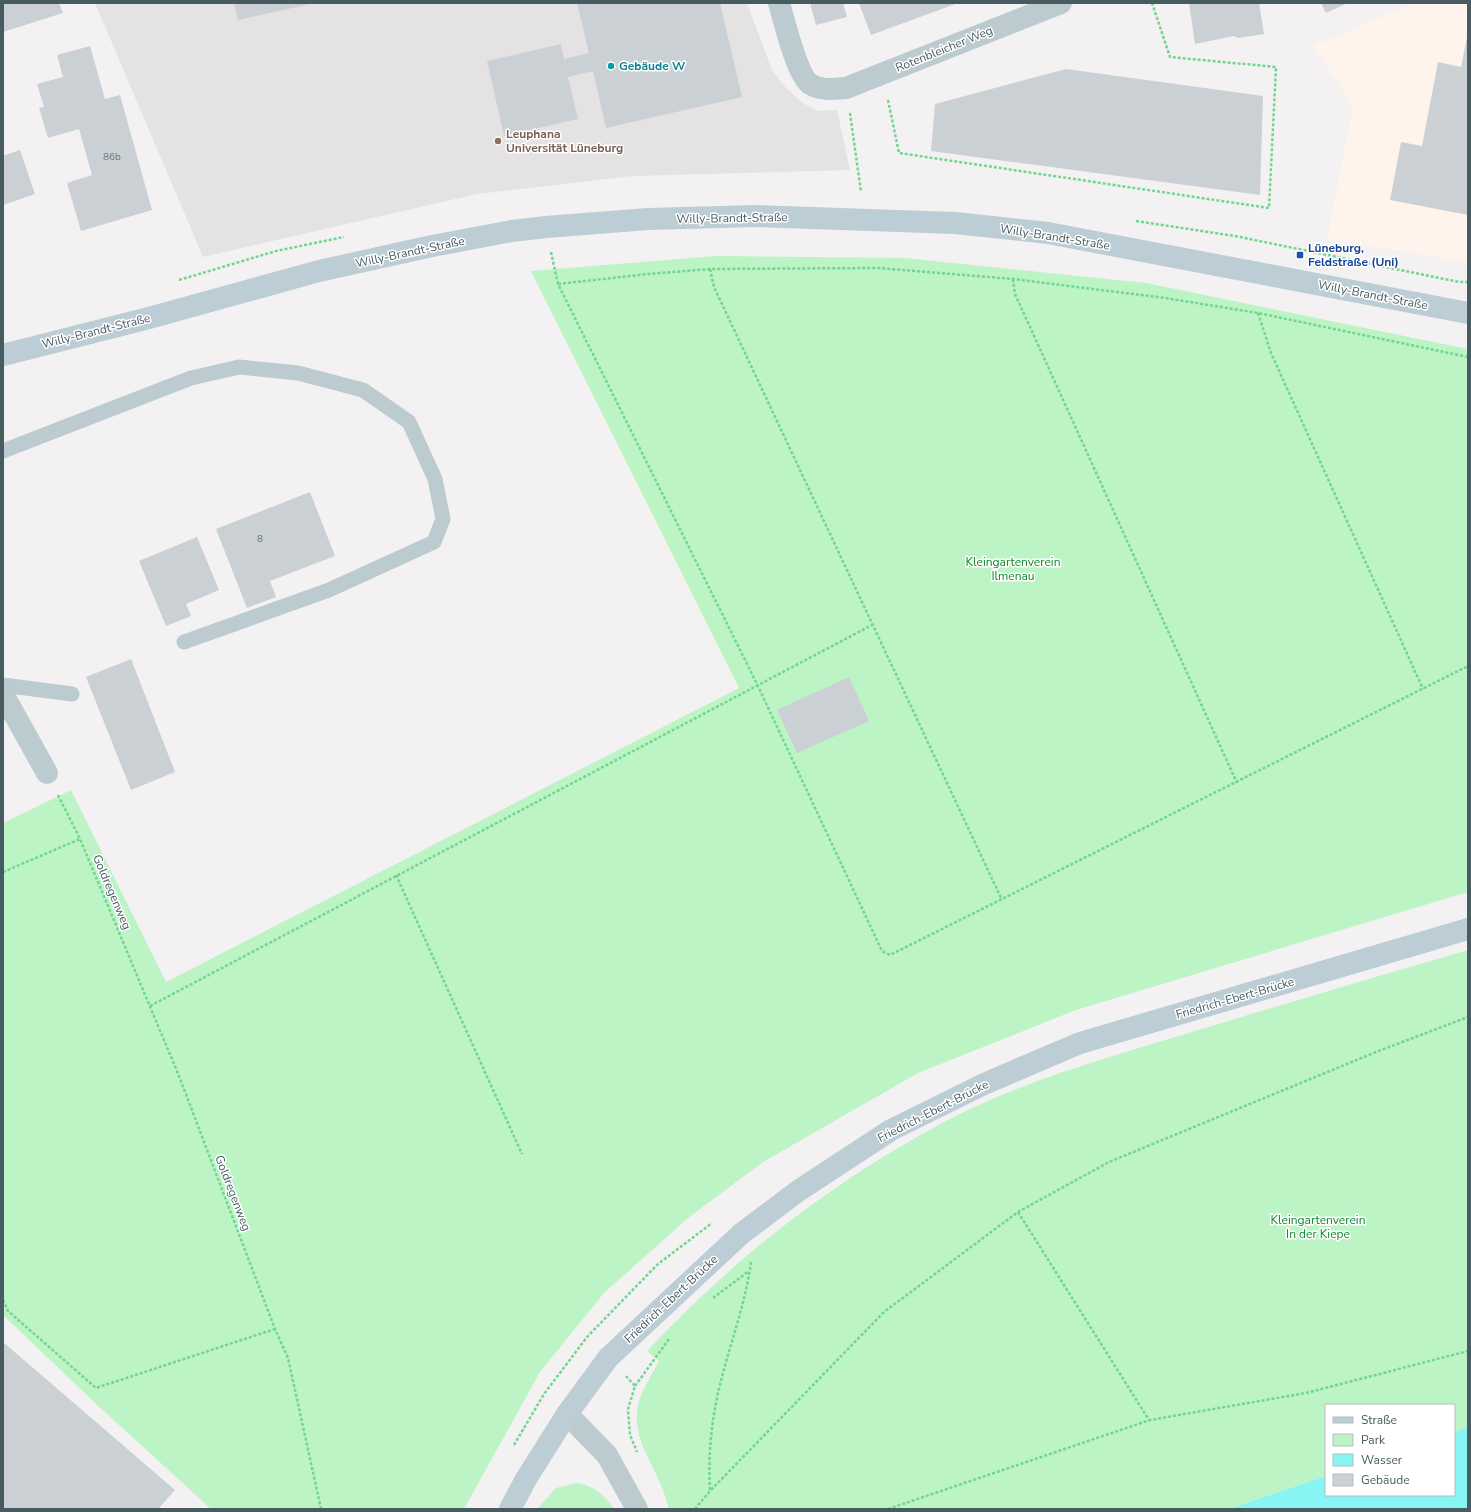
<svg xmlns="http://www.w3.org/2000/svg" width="1471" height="1512" viewBox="0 0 1471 1512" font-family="'Nunito Sans',sans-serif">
<rect width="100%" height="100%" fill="#f4f1f2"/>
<polygon fill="#fef4eb" points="1413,3 1468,3 1468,262 1327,239 1353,106 1314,46"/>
<polygon fill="#e5e2e4" points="95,3 747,3 772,70 786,88 803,103 818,111 837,110 850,170 633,176 477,194 203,257"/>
<g fill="#bdf4c6">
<polygon points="715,256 905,258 1146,283 1468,349 1468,892 1076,1010 918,1073 763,1162 688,1218 604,1293 540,1372 464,1509 211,1509 95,1403 3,1315 3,823 71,790 166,982 739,688 531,271"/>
<path d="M1468 950V1427L1454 1432V1405H1326V1476L1229 1509H669C666 1500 664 1491 660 1483 649 1457 632 1435 638 1405 642 1389 652 1375 659 1361L647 1351C735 1257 835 1179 950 1119 1023 1081 1103 1059 1182 1035 1277 1006 1372 978 1468 950Z"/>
<path d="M577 1483C594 1486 604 1494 614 1509H537L556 1488Z"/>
</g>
<polygon fill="#86f5f4" points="1468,1427 1468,1509 1229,1509 1326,1476 1326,1495 1454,1495 1454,1432"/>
<g fill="#cbd0d4">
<polygon points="3,3 59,3 63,13 3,32"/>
<polygon points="234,3 310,3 310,4 238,20"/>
<polygon points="577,3 720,3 742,97 606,128 593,71 568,77 578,119 504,136 487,61 561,44 564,59 589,53"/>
<polygon points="810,3 843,3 847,17 816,25"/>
<polygon points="859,3 958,3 871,35"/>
<polygon points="1189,3 1259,3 1264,34 1238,38 1234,36 1195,44"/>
<polygon points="1321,3 1348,3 1326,13"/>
<polygon points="1467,37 1468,215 1390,200 1401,142 1422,146 1438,62 1461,67"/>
<polygon points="90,46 105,99 120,95 152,210 81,231 67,183 92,175 79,129 48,138 39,108 44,107 37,84 63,77 57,55"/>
<polygon points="1066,69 1263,96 1260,195 931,151 935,104"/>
<polygon points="20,150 35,194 3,205 3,156"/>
<polygon points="310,492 335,556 270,581 276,597 247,608 216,529"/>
<polygon points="197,537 219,590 186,604 191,616 166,626 139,561"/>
<polygon points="131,659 175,772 131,790 86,677"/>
<polygon points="849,677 869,721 797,753 777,710"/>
<polygon points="3,1342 175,1490 158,1509 3,1509"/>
</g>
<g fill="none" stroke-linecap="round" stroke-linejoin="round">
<g stroke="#71d68e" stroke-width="2.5" stroke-dasharray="3 2" stroke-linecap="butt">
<polyline points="888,100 899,153 1269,208 1276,67 1170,57 1152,3"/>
<polyline points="850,113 861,192"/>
<polyline points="1136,221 1235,236 1459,282 1468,282"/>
<polyline points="551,252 558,284 757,684 882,951 890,955 1468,666"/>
<polyline points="710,269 714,287 1002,900"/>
<polyline points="1013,279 1015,294 1237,783"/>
<polyline points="179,280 276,251 344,237"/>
<polyline points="558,284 648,274 710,269 878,268 1013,279 1165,298 1258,313 1468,357"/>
<polyline points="1258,313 1271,353 1423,689"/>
<polyline points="58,795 80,839 179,1076 275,1329 288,1358 321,1509"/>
<polyline points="3,872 80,839"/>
<polyline points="396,875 522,1154"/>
<polyline points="150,1006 872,625"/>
<polyline points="1018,1212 1149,1420"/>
<polyline points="713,1298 749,1271"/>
<polyline points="3,1300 8,1311 96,1388 275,1329"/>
<polyline points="626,1376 635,1386 628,1409 630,1435 637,1452"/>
<polyline points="635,1386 669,1339"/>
<polyline points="514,1445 544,1394 587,1337 658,1264 712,1223"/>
<path d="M710 1490C708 1457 711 1425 718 1393 728 1349 745 1307 751 1262"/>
<polyline points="695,1509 710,1491 884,1312 1018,1212 1109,1162 1376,1052 1468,1017"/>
<polyline points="888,1509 1150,1420 1306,1393 1468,1351"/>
</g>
<g stroke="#bbcbcf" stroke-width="15">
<polyline points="3,451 191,378 239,367 298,373 363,390 409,422 435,479 443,519 434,542 329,590 184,642"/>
<polyline points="3,685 72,694"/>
</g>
<g stroke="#bbcbcf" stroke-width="22">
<path d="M779 3C784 20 797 75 810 84 821 91 834 89 846 88L1061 3"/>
<polyline points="3,694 47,773"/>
<polyline points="567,1414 607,1455 637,1509"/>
</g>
<g stroke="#bccdd5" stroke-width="22">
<polyline points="3,355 149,318 319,271 432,246 512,231 546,227 648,219 756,216 955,223 1048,233 1468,313"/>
<polyline points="510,1509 526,1479 567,1414 608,1358 741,1234 798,1191 891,1130 984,1084 1080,1043 1468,929"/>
</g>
</g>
<circle fill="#0f9aa8" stroke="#fff" stroke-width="1.5" cx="611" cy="66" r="4"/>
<circle fill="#8d6e63" stroke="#fff" stroke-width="1.5" cx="498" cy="141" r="4"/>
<rect fill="#1a4fb4" stroke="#fff" stroke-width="1.5" x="1296" y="251" width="8" height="8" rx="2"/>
<g text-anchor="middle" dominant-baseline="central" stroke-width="3" stroke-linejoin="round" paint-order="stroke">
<g font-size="10" fill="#68787e">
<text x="112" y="157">86b</text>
<text x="260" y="539">8</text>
</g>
<g font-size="12" fill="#475b61" stroke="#fff">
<text transform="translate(944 49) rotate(-22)">Rotenbleicher Weg</text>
<text transform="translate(732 218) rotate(-1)">Willy-Brandt-Straße</text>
<text transform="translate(1055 237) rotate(9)">Willy-Brandt-Straße</text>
<text transform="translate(410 252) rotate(-12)">Willy-Brandt-Straße</text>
<text transform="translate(1373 295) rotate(11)">Willy-Brandt-Straße</text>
<text transform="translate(96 331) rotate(-14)">Willy-Brandt-Straße</text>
<text transform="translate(112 892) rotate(67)">Goldregenweg</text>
<text transform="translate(1235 998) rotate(-16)">Friedrich-Ebert-Brücke</text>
<text transform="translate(933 1111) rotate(-27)">Friedrich-Ebert-Brücke</text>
<text transform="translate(233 1193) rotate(69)">Goldregenweg</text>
<text transform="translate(671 1299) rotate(-43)">Friedrich-Ebert-Brücke</text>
</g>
<g font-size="12" font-weight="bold" fill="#0d838f" stroke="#fff" text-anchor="start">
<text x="619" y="66">Gebäude W</text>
</g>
<g font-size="12" font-weight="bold" fill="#785e54" stroke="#fff" text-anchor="start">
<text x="506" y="134">Leuphana<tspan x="506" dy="14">Universität Lüneburg</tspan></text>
</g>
<g font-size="12" font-weight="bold" fill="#164399" stroke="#fff" text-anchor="start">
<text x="1308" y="248">Lüneburg,<tspan x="1308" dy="14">Feldstraße (Uni)</tspan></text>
</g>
<g font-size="12" fill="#0e872f" stroke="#fff">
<text x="1013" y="562">Kleingartenverein<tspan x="1013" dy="14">Ilmenau</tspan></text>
<text x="1318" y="1220">Kleingartenverein<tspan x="1318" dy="14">In der Kiepe</tspan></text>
</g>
</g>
<rect width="1471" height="1512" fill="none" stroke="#475b61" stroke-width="8"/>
<rect x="1325" y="1404" width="130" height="92" fill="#ffffff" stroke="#b5bdc0"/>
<rect x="1333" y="1417" width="20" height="6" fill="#bccdd5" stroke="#b5bdc0"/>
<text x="1361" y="1424" font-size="12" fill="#475b61">Straße</text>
<rect x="1333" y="1434" width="20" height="12" fill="#bdf4c6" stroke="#b5bdc0"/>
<text x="1361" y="1444" font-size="12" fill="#475b61">Park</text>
<rect x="1333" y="1454" width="20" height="12" fill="#86f5f4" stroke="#b5bdc0"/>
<text x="1361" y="1464" font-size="12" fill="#475b61">Wasser</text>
<rect x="1333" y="1474" width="20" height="12" fill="#cbd0d4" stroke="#b5bdc0"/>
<text x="1361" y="1484" font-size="12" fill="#475b61">Gebäude</text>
</svg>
